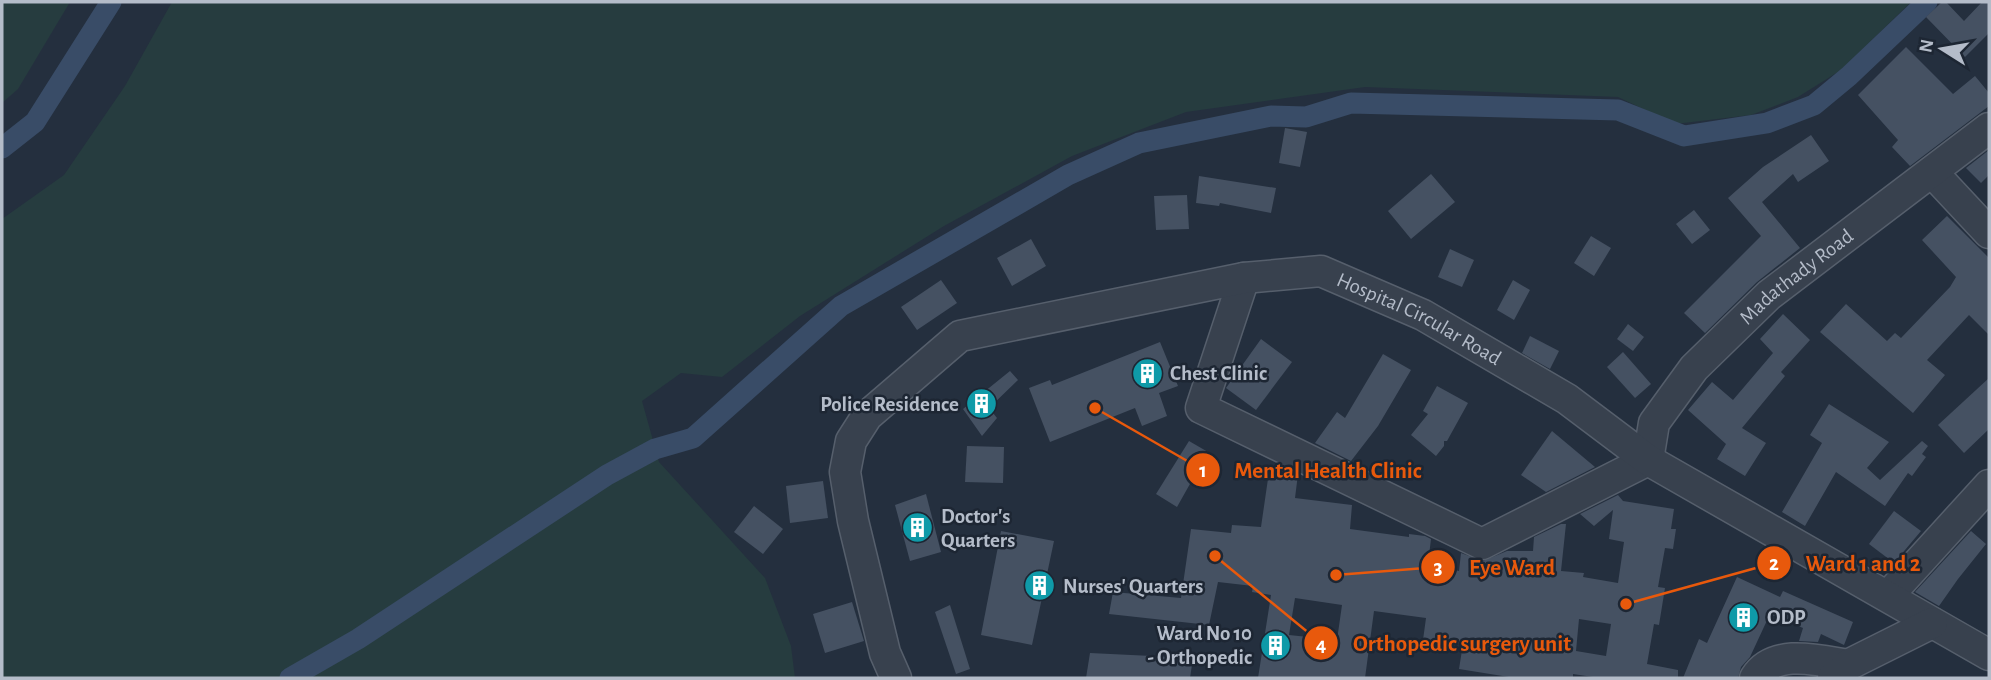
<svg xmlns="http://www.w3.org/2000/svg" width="1991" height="680" viewBox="0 0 1991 680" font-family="'Alegreya Sans',sans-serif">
<rect width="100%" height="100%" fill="#242f3e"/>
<g fill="#263c3f">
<polygon points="2,2 70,2 18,89 2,103"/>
<polygon points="172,2 1911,2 1841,70 1798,97 1751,115 1675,124 1618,97 1365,87 1186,112 1072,156 944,226 800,316 722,377 681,373 642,401 659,462 765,578 791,646 795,678 2,678 2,219 64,175 125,86"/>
</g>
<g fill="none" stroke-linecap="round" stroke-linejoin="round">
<g stroke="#394c67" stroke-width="21">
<polyline points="2,148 35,122 111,2"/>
<polyline points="290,678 358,639 607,475 655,449 693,438 841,306 1068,175 1139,143 1271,116 1306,117 1351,103 1618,110 1684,136 1767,123 1814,105 1849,76 1927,2"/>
</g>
</g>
<g fill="#455162" fill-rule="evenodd">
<polygon points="1942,2 1946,2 1964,21 1982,2 1989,2 1989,33 1965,57 1926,17"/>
<polygon points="1906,47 1953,94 1975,76 1989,93 1989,106 1910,166 1892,147 1898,140 1858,95"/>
<polygon points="1285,128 1307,132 1300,167 1279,163"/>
<polygon points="1811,135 1829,161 1798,182 1793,174 1762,202 1800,248 1757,282 1705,333 1684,313 1761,236 1728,198 1763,167"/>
<polygon points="1989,150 1989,175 1981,183 1966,168"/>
<polygon points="1431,174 1455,202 1411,239 1388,211"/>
<polygon points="1199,176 1276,188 1271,213 1220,203 1219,206 1196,203"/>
<polygon points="1187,195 1189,229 1156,230 1154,196"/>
<polygon points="1694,210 1710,230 1692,244 1676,224"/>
<polygon points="1947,216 1989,258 1989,335 1969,315 1927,360 1945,375 1913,413 1820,332 1846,304 1887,341 1895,333 1901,338 1950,287 1956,277 1922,240"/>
<polygon points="1591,236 1611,248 1594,276 1574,263"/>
<polygon points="1031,239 1046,266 1012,286 997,258"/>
<polygon points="1450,249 1474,260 1462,287 1438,277"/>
<polygon points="941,280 957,303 917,330 901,307"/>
<polygon points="1513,280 1530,290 1514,320 1497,310"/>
<polygon points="1783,314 1810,340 1781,372 1785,376 1742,428 1766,443 1745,476 1717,459 1726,444 1688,410 1712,382 1733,400 1773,353 1760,339"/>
<polygon points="1628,324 1644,337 1633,351 1617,339"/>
<polygon points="1530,336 1559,351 1550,369 1522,353"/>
<polygon points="1261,339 1292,362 1256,410 1226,388"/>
<polygon points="1160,342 1178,386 1159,393 1167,416 1142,426 1135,408 1050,442 1029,388 1050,380 1052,385"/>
<polygon points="1623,352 1651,384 1635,398 1607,367"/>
<polygon points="1383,354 1411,370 1378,426 1351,461 1315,443 1337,412 1345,418"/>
<polygon points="1010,371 1018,380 989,408 997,418 982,436 963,409"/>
<polygon points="1989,378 1989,429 1964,453 1938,425"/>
<polygon points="1437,386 1468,403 1447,441 1444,441 1444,446 1436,456 1411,435 1428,414 1423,411"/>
<polygon points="1829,404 1889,442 1867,468 1880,480 1922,441 1928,446 1922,454 1926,457 1912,476 1908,473 1885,506 1836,472 1805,526 1782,512 1822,443 1810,435"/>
<polygon points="1552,431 1595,467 1546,492 1521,475"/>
<polygon points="1189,441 1208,452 1177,507 1156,494"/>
<polygon points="967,446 1004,447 1003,483 965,482"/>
<path d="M1270 465 1283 467 1298 474 1295 498 1352 505 1350 529 1409 537V534L1425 536 1431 539 1428 564 1459 571 1461 553 1483 561 1507 551H1533L1534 537 1561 524H1566L1561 571 1584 573 1583 577 1618 583 1624 542 1609 539 1613 510 1594 526 1580 514 1618 495 1623 501 1674 509 1671 529H1676L1673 549 1665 548 1658 587 1665 588 1659 625 1654 624 1647 664 1678 670V678H1599L1573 674V678H1515L1459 669 1463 644 1423 640 1426 618 1374 611 1365 678H1258L1271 595 1252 592 1253 586 1218 582 1209 625 1109 614 1113 592 1181 598 1191 529 1231 533 1232 525 1261 527ZM1295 598 1342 605 1337 640 1289 635ZM1579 619 1611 624 1606 656 1576 651Z"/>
<polygon points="823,481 828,518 790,523 786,486"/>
<polygon points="926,494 941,552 910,561 895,505"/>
<polygon points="754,506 783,529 763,554 734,532"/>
<polygon points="1894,511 1921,531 1894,563 1869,544"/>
<polygon points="1001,531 1054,541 1032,645 981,635"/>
<polygon points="1971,531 1986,544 1958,579 1939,606 1915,592"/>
<polygon points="1737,577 1780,597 1783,591 1853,622 1844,645 1821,634 1818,642 1799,641 1803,628 1770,614 1750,657 1741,667 1738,678 1683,678 1699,639 1707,643"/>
<polygon points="852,602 864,641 825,653 813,614"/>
<polygon points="950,605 970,669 956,674 935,612"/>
<polygon points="1090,653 1193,658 1190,678 1086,678"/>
</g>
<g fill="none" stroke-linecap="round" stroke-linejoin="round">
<defs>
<g id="minor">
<polyline points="1932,172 1989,233"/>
<path id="s1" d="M1244 278 1201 408 1482 544 1648 460 1654 423 1694 368 1769 295 1989 128"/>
<polyline points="1888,596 1989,485"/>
<path id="s2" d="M896 678 885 653 853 521 845 472 851 441 867 416 960 336 1244 278 1321 271 1423 315 1567 399 1648 460 1989 655"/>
<path d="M1755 678C1774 648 1818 660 1848 665"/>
<polyline points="1833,678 1848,665 1932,623"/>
</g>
</defs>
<use href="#minor" stroke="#565f6c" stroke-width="33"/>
<use href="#minor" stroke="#38414e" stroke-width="30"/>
</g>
<defs>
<symbol id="building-disc" viewBox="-11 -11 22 22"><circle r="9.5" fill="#0f9aa8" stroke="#1d2633"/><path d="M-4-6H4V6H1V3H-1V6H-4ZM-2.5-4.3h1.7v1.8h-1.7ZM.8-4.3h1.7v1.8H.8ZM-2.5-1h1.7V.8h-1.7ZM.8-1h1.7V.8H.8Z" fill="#fff"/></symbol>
</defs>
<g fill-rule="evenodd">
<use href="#building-disc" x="1130" y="356" width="35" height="35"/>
<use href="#building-disc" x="964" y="386" width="35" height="35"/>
<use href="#building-disc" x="900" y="510" width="35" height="35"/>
<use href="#building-disc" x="1022" y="568" width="35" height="35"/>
<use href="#building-disc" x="1726" y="600" width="35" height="35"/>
<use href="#building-disc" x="1258" y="628" width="35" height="35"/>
</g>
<g text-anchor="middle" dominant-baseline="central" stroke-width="5" stroke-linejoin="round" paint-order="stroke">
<g font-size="21" fill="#b4bcc9" stroke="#1d2633">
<text stroke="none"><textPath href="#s1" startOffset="878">Madathady Road</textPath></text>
<text stroke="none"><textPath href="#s2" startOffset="873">Hospital Circular Road</textPath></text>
</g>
<g font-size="21" font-weight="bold" fill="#b4bcc9" stroke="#1d2633" text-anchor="start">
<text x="1170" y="373">Chest Clinic</text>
<text x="959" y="404" text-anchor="end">Police Residence</text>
<text x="941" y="516">Doctor's<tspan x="941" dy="24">Quarters</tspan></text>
<text x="1063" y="586">Nurses' Quarters</text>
<text x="1767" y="617">ODP</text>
<text x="1252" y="633" text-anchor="end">Ward No 10<tspan x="1252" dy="24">- Orthopedic</tspan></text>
</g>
</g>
<path fill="none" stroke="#e8590c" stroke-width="2.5" d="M1095 408L1203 470M1626 604L1774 563M1336 575L1438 567M1215 556L1321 643"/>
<g fill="#e8590c" stroke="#1d2633" stroke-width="2.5">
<circle cx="1095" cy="408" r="7"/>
<circle cx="1626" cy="604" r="7"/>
<circle cx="1336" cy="575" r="7"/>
<circle cx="1215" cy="556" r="7"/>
<circle cx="1203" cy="470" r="18"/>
<circle cx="1774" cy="563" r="18"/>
<circle cx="1438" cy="567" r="18"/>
<circle cx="1321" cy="643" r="18"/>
</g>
<g font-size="21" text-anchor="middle" font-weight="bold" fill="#fff">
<text x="1203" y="477">1</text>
<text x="1774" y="570">2</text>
<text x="1438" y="574">3</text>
<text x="1321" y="651">4</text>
</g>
<g font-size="23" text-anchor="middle" font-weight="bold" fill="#e8590c" stroke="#1d2633" stroke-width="5" stroke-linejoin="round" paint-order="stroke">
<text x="1328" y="478">Mental Health Clinic</text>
<text x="1863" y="571">Ward 1 and 2</text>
<text x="1512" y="575">Eye Ward</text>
<text x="1462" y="651">Orthopedic surgery unit</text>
</g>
<rect width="1991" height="680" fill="none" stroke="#b4bcc9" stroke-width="7"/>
<g transform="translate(1942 49) rotate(281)" stroke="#1d2633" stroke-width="5" paint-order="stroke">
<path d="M0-5L12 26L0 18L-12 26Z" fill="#b4bcc9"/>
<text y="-10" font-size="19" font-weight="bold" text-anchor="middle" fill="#b4bcc9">N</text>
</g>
</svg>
